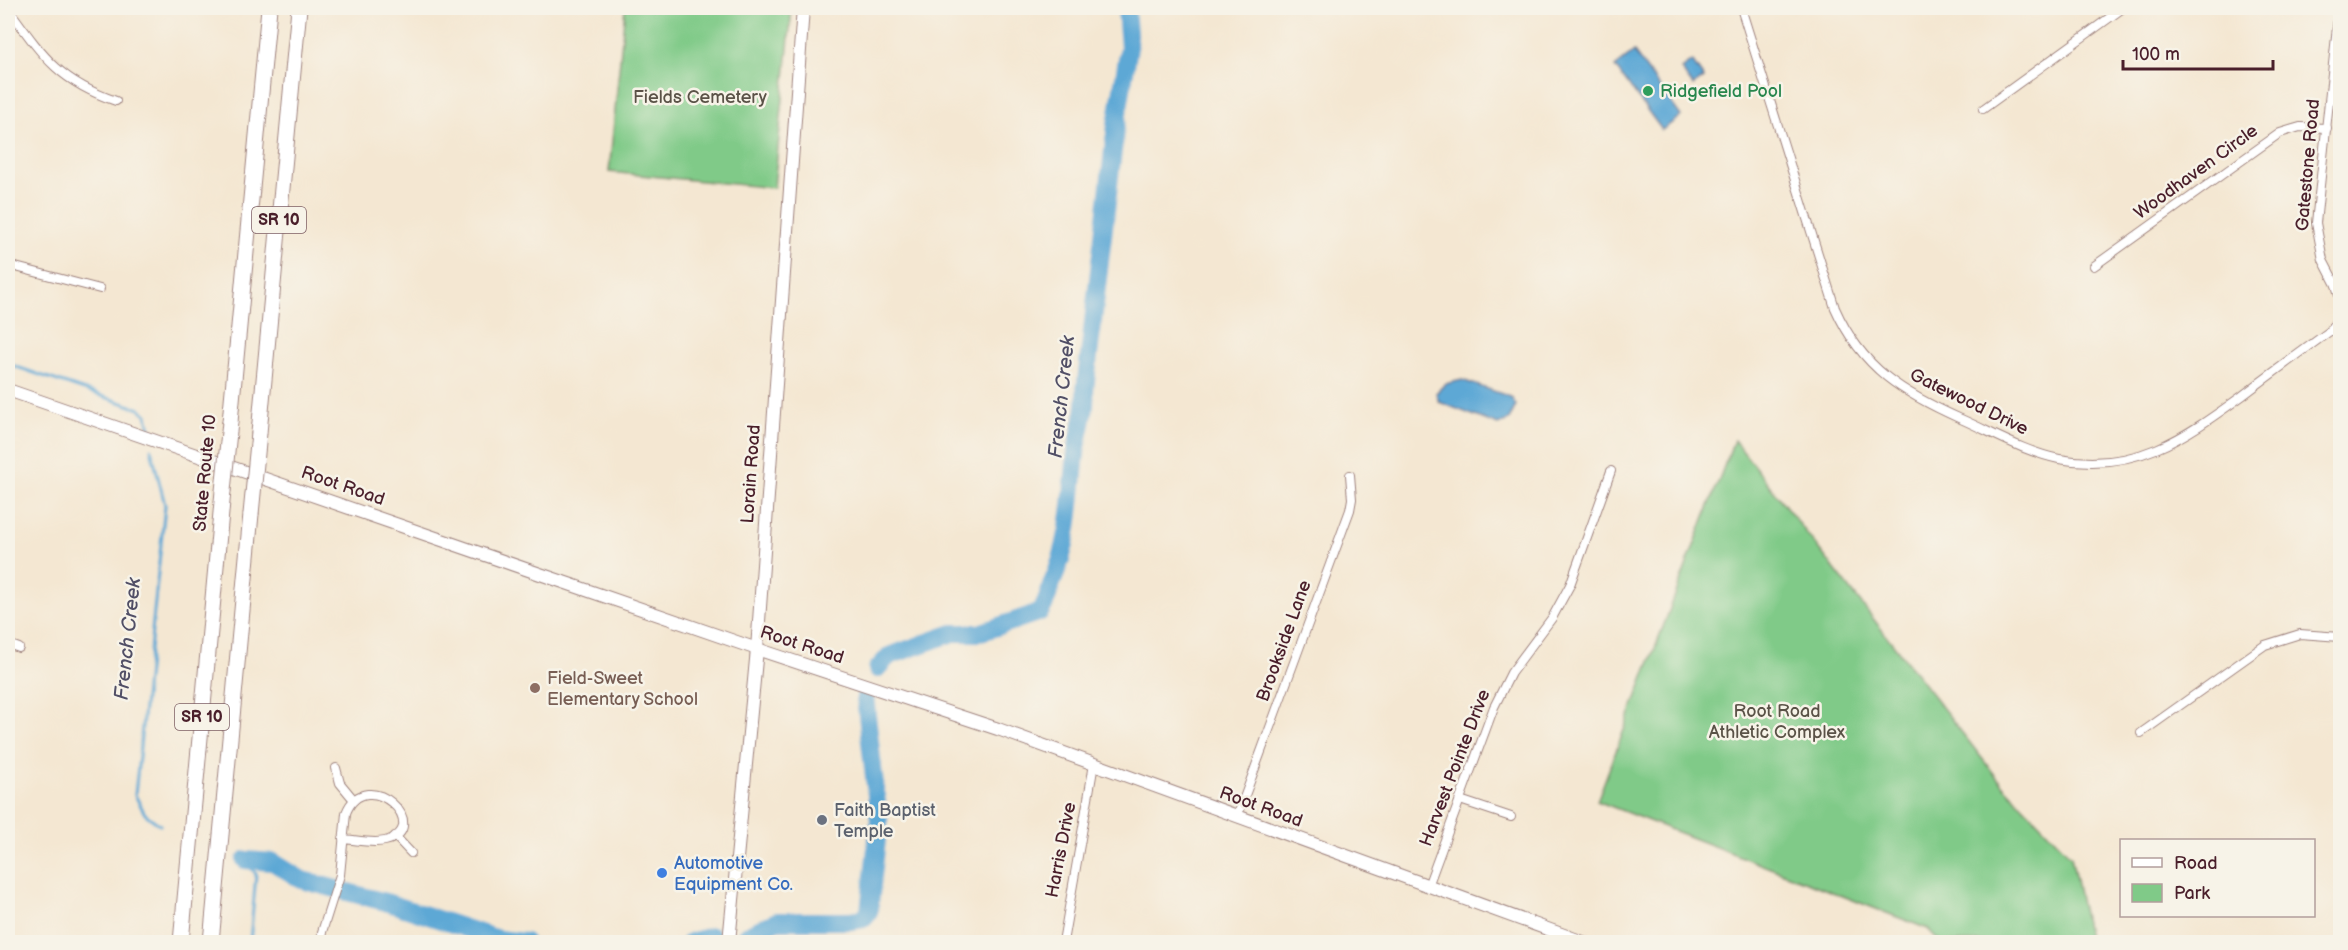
<svg xmlns="http://www.w3.org/2000/svg" width="2348" height="950" viewBox="0 0 2348 950" font-family="'Balsamiq Sans',sans-serif">
<rect width="100%" height="100%" fill="#f7f3e8"/>
<filter id="ink" filterUnits="userSpaceOnUse"><feTurbulence type="fractalNoise" baseFrequency=".0167" numOctaves="2"/><feDisplacementMap in="SourceGraphic" scale="12" xChannelSelector="R" yChannelSelector="G"/><feConvolveMatrix kernelMatrix="1 2 1 2 8 2 1 2 1" color-interpolation-filters="sRGB"/></filter>
<filter id="wash" filterUnits="userSpaceOnUse"><feTurbulence type="fractalNoise" baseFrequency=".008" numOctaves="4" result="noise"/><feDisplacementMap in="SourceGraphic" scale="24" xChannelSelector="R" yChannelSelector="G"/><feGaussianBlur stdDeviation="1.35" result="paint"/><feColorMatrix in="noise" values="0 0 0 0 0 0 0 0 0 0 0 0 0 0 0 0 0 1.4 0 .05"/><feComposite in="paint" operator="in"/></filter>
<g filter="url(#wash)">
<rect width="100%" height="100%" fill="#f4e7d2"/>
<g fill="#80ca88" stroke="#65745a" stroke-width="1.5">
<polygon points="625,8 792,8 774,188 609,172"/>
<polygon points="1734,440 2002,784 2071,856 2089,942 1940,942 1928,929 1597,801"/>
</g>
<g fill="#5da8d5" stroke="#546480" stroke-width="1.5">
<polygon points="1634,52 1681,116 1662,130 1615,67"/>
<polygon points="1692,61 1704,78 1693,86 1681,69"/>
<polygon points="1462,380 1511,397 1516,405 1509,420 1498,425 1439,402 1436,393 1445,384"/>
</g>
<g fill="none" stroke-linecap="round" stroke-linejoin="round">
<g stroke="#5da8d5" stroke-width="3">
<polyline points="8,364 140,409 147,415 150,429"/>
<polyline points="151,449 165,505 135,795 145,814 160,825"/>
<polyline points="245,860 256,874 250,942"/>
</g>
<g stroke="#5da8d5" stroke-width="18">
<path d="M877 669 889 656 953 633H979L1040 612C1047 604 1048 594 1052 583 1071 541 1071 499 1076 453 1079 431 1087 413 1085 390L1116 125 1129 47 1126 8"/>
<polyline points="245,860 273,862 302,880 389,903 498,939 525,942"/>
<polyline points="746,935 777,921 851,921 863,919 869,912 879,821 865,697"/>
<polyline points="690,942 712,936"/>
</g>
</g>
</g>
<g filter="url(#ink)">
<g fill="none" stroke-linecap="round" stroke-linejoin="round">
<defs>
<g id="street">
<path d="M8 8C42 55 58 81 116 101"/>
<path d="M1741 8 1835 308C1862 369 1903 393 1961 419 1993 433 2025 452 2059 459 2135 473 2184 438 2242 396 2271 374 2301 352 2330 331"/>
<polyline points="1983,109 2123,8"/>
<polyline points="8,265 100,289"/>
<polyline points="2094,266 2280,133 2300,127 2327,128"/>
<polyline points="2336,285 2323,260 2316,223 2339,8"/>
<polyline points="2340,287 2336,285 2340,299"/>
<polyline points="2340,315 2330,331 2340,329"/>
<polyline points="8,644 19,648"/>
<polyline points="2141,733 2265,645 2300,634 2340,637"/>
<polyline points="336,768 340,783 354,800"/>
<polyline points="2340,782 2340,817"/>
<polyline points="1460,800 1511,817"/>
<polyline points="1237,817 1350,510 1352,499 1350,475"/>
<polyline points="395,836 411,853"/>
<polyline points="1428,886 1494,707 1511,673 1552,618 1570,585 1611,471"/>
<path d="M321 942 322 932 340 875 346 813C366 762 436 828 385 841 373 844 356 840 343 839"/>
<polyline points="1063,942 1094,764"/>
</g>
<g id="secondary">
<polyline points="8,390 757,649 998,729 1583,942"/>
<polyline points="729,942 757,649 803,8"/>
</g>
<g id="highway">
<polyline points="230,422 269,8"/>
<polyline points="259,433 299,8"/>
<polyline points="181,942 223,491"/>
<polyline points="211,942 251,514"/>
</g>
</defs>
<use href="#street" stroke="#9f837e" stroke-width="10"/>
<use href="#secondary" stroke="#9f837e" stroke-width="14"/>
<use href="#highway" stroke="#9f837e" stroke-width="17"/>
<use href="#street" stroke="#fff" stroke-width="8"/>
<use href="#secondary" stroke="#fff" stroke-width="12"/>
<use href="#highway" stroke="#fff" stroke-width="15"/>
<defs>
<g id="highway-bridge">
<polyline points="223,491 230,422"/>
<polyline points="251,514 259,433"/>
</g>
</defs>
<use href="#highway-bridge" stroke="#9f837e" stroke-width="17" stroke-linecap="butt"/>
<use href="#highway-bridge" stroke="#fff" stroke-width="15"/>
</g>
</g>
<circle fill="#2e9e5b" stroke="#f7f3e8" stroke-width="2" cx="1648" cy="91" r="6"/>
<circle fill="#8d6e63" stroke="#f7f3e8" stroke-width="2" cx="535" cy="688" r="6"/>
<circle fill="#6b7280" stroke="#f7f3e8" stroke-width="2" cx="822" cy="820" r="6"/>
<circle fill="#3f7fe0" stroke="#f7f3e8" stroke-width="2" cx="662" cy="873" r="6"/>
<g text-anchor="middle" dominant-baseline="central" stroke-width="5" stroke-linejoin="round" paint-order="stroke">
<g fill="#f7f3e8" stroke="#7e5f64" stroke-width="1.5">
<rect x="252" y="207" width="54" height="26" rx="4.5"/>
<rect x="175" y="704" width="54" height="26" rx="4.5"/>
</g>
<g font-size="16" font-weight="bold" fill="#4a1f2b">
<text x="279" y="220">SR 10</text>
<text x="202" y="717">SR 10</text>
</g>
<g font-size="18" fill="#27864d" stroke="#f7f3e8" text-anchor="start">
<text x="1660" y="91">Ridgefield Pool</text>
</g>
<g font-size="18" fill="#5a5247" stroke="#f7f3e8">
<text x="700" y="97">Fields Cemetery</text>
<text x="1777" y="711">Root Road<tspan x="1777" dy="21">Athletic Complex</tspan></text>
</g>
<g font-size="18" fill="#4a1f2b" stroke="#f7f3e8">
<text transform="translate(2308 165) rotate(-85)">Gatestone Road</text>
<text transform="translate(2196 172) rotate(-36)">Woodhaven Circle</text>
<text transform="translate(1969 402) rotate(26)">Gatewood Drive</text>
<text transform="translate(205 473) rotate(-85)">State Route 10</text>
<text transform="translate(751 474) rotate(-86)">Lorain Road</text>
<text transform="translate(343 486) rotate(19)">Root Road</text>
<text transform="translate(1284 641) rotate(-70)">Brookside Lane</text>
<text transform="translate(802 645) rotate(18)">Root Road</text>
<text transform="translate(1455 768) rotate(-69)">Harvest Pointe Drive</text>
<text transform="translate(1261 807) rotate(20)">Root Road</text>
<text transform="translate(1061 850) rotate(-79)">Harris Drive</text>
</g>
<g font-size="18" fill="#785e54" stroke="#f7f3e8" text-anchor="start">
<text x="547" y="678">Field-Sweet<tspan x="547" dy="21">Elementary School</tspan></text>
</g>
<g font-size="18" fill="#5b616d" stroke="#f7f3e8" text-anchor="start">
<text x="834" y="810">Faith Baptist<tspan x="834" dy="21">Temple</tspan></text>
</g>
<g font-size="18" fill="#366cbe" stroke="#f7f3e8" text-anchor="start">
<text x="674" y="863">Automotive<tspan x="674" dy="21">Equipment Co.</tspan></text>
</g>
<g font-size="20" font-style="italic" fill="#514f66" stroke="#f7f3e8">
<text transform="translate(1062 397) rotate(-84)">French Creek</text>
<text transform="translate(128 639) rotate(-84)">French Creek</text>
</g>
</g>
<rect width="2348" height="950" fill="none" stroke="#f7f3e8" stroke-width="30"/>
<rect x="2120" y="839" width="195" height="78" fill="#f7f3e8" stroke="#b29e9c" stroke-width="1.5"/>
<rect x="2132" y="858" width="30" height="9" fill="#ffffff" stroke="#b29e9c" stroke-width="1.5"/>
<text x="2174" y="869" font-size="18" fill="#4a1f2b">Road</text>
<rect x="2132" y="884" width="30" height="18" fill="#80ca88" stroke="#b29e9c" stroke-width="1.5"/>
<text x="2174" y="899" font-size="18" fill="#4a1f2b">Park</text>
<path d="M2123 60v9h150v-9" fill="none" stroke="#4a1f2b" stroke-width="3"/>
<text x="2132" y="60" font-size="18" fill="#4a1f2b" stroke="#f7f3e8" stroke-width="4.5" paint-order="stroke">100 m</text>
</svg>
